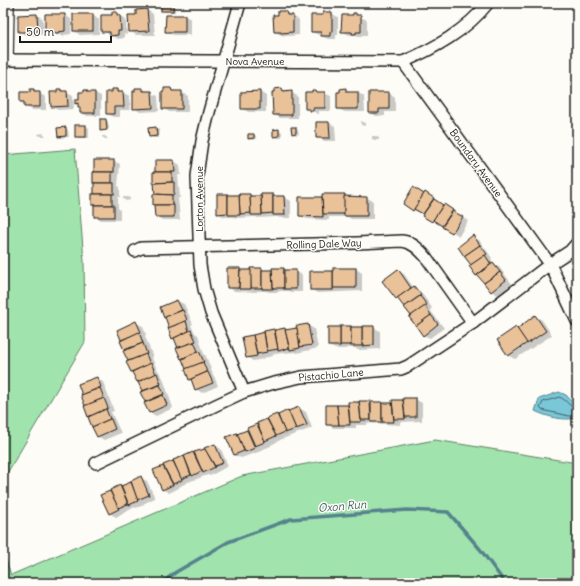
<svg xmlns="http://www.w3.org/2000/svg" width="580" height="586" viewBox="0 0 580 586" font-family="Delius,sans-serif">
<rect width="100%" height="100%" fill="#fdfcf7"/>
<filter id="ink" filterUnits="userSpaceOnUse"><feTurbulence type="fractalNoise" baseFrequency=".025" numOctaves="2"/><feDisplacementMap in="SourceGraphic" scale="8" xChannelSelector="R" yChannelSelector="G"/><feConvolveMatrix kernelMatrix="1 2 1 2 8 2 1 2 1" color-interpolation-filters="sRGB"/></filter>
<g filter="url(#ink)">
<g fill="#a1e3ad" stroke="#5e8064">
<polygon points="75,149 84,261 85,342 3,480 3,155"/>
<polygon points="435,440 577,463 577,583 3,583 3,551 11,575 242,476"/>
</g>
<path fill="#7ac7d8" stroke="#54838d" d="M559 392 566 395 577 407V418C564 421 547 417 535 411L539 399Z"/>
<g fill="#0003">
<polygon points="155,3 172,3 175,5 175,12 165,12 162,10 162,7 158,6 155,5"/>
<polygon points="204,3 214,3 213,6"/>
<polygon points="147,10 153,14 155,35 136,35 130,31 137,16"/>
<polygon points="286,12 299,20 299,35 288,36 281,35 275,32 279,16"/>
<polygon points="116,13 126,19 127,35 124,34 124,38 118,39 102,31 113,16"/>
<polygon points="331,13 338,17 338,35 336,35 336,39 328,39 312,32 324,16"/>
<polygon points="354,14 367,20 367,35 362,35 362,37 359,37 356,35 349,35 342,31 354,16"/>
<polygon points="19,15 37,15 43,19 44,34 35,36 32,35 26,35 19,31"/>
<polygon points="65,15 71,19 71,34 64,35 64,36 62,36 60,35 52,35 46,31"/>
<polygon points="92,15 99,19 99,34 80,35 74,31"/>
<polygon points="167,16 185,16 191,19 191,35 173,35 166,31"/>
<polygon points="143,89 158,96 159,111 140,112 134,108"/>
<polygon points="171,89 176,92 181,92 188,96 188,112 169,112 163,108"/>
<polygon points="282,89 298,96 298,118 280,118 274,115"/>
<polygon points="345,89 351,93 358,93 364,96 365,112 345,112 338,109"/>
<polygon points="33,90 46,97 46,110 32,110 25,106 25,104 21,101"/>
<polygon points="61,90 73,96 74,109 58,110 52,106 58,93"/>
<polygon points="117,90 130,96 130,110 120,110 120,117 113,117 107,113 113,93"/>
<polygon points="87,91 90,93 95,93 101,96 101,116 87,116 81,112 81,108 76,103 80,101"/>
<polygon points="315,91 319,93 324,93 331,96 331,111 319,111 319,114 318,114 306,108"/>
<polygon points="260,92 266,96 266,112 248,112 242,108 242,93"/>
<polygon points="389,93 395,97 395,112 385,112 385,116 376,116 370,112"/>
<polygon points="106,120 108,122 109,129 103,129 103,131 101,130"/>
<polygon points="361,121 365,123 365,126 361,125"/>
<polygon points="329,123 335,126 336,141 324,141 317,137"/>
<polygon points="76,126 86,126 89,128 89,138 79,138 76,136"/>
<polygon points="65,128 68,130 69,137 61,138 59,136"/>
<polygon points="156,128 159,130 159,138 153,138 150,136"/>
<polygon points="296,128 298,130 299,134 296,135 293,133"/>
<polygon points="279,130 282,132 282,138 277,138 274,136"/>
<polygon points="43,133 46,136 41,136 38,135 38,134"/>
<polygon points="254,135 256,136 257,139 252,140 249,138"/>
<polygon points="102,136 105,136 108,139 105,139 102,137"/>
<polygon points="372,136 376,136 379,138 379,140 375,140 372,139"/>
<polygon points="113,161 120,164 118,186 120,187 120,197 118,197 118,208 120,210 120,220 101,220 95,216 95,206 93,205 95,195"/>
<polygon points="156,161 174,161 180,165 181,175 178,175 180,198 178,198 180,220 162,220 156,217 154,173 156,173"/>
<polygon points="218,195 228,195 231,196 250,195 253,197 272,195 275,197 284,197 291,201 291,218 280,218 277,217 258,218 255,217 236,218 233,217 224,217 218,213"/>
<polygon points="344,195 348,198 367,198 373,201 373,219 351,219 348,217 329,217 329,220 307,219 300,216 300,198 323,198"/>
<polygon points="424,195 431,197 468,221 459,236 440,223 439,225 421,212 420,213 414,210"/>
<polygon points="123,197 127,197 130,198 130,200 126,201 123,199"/>
<polygon points="473,237 479,240 492,258 491,259 496,266 499,267 512,284 498,295 491,291 481,278 476,275"/>
<polygon points="239,269 242,271 261,269 263,270 284,269 286,271 295,271 302,275 302,292 291,292 288,291 279,291 279,292 269,292 266,291 257,291 257,292 234,291 228,287"/>
<polygon points="356,269 362,273 362,291 317,293 311,289 334,272"/>
<polygon points="398,271 404,274 413,287 420,291 432,308 430,310 444,328 430,338 423,335 412,316 384,281"/>
<polygon points="177,301 184,304 193,324 191,325 195,333 198,335 204,354 206,356 213,375 214,376 218,386 202,393 196,389 192,380 190,379 184,360 182,359 179,348 161,307"/>
<polygon points="535,316 542,320 552,335 515,359 509,356 498,341"/>
<polygon points="136,323 143,326 146,335 145,336 153,357 152,358 156,367 163,378 173,408 156,416 149,412 142,392 143,392 140,382 131,371 118,330"/>
<polygon points="308,325 314,329 318,348 297,353 295,352 273,354 273,356 263,358 263,359 253,361 247,357 243,338 274,330 276,331 285,329 287,331"/>
<polygon points="351,327 353,328 373,327 380,331 380,349 358,350 355,348 346,348 346,349 335,349 329,346"/>
<polygon points="96,378 103,382 114,411 111,412 121,433 104,440 97,436 85,407 86,407 82,396"/>
<polygon points="415,399 422,403 422,421 400,422 400,425 367,423 367,425 356,425 356,428 333,428 327,424 327,406 349,406 349,404 360,403 360,402 393,404 393,401"/>
<polygon points="299,408 306,412 312,428 282,439 271,445 271,446 261,450 261,451 241,458 234,455 228,438 249,430 248,429 258,425 267,419"/>
<polygon points="215,445 221,449 228,466 210,476 208,475 188,482 179,487 179,488 169,493 162,489 155,471 174,461 193,453 200,452"/>
<polygon points="141,478 147,481 155,498 143,504 144,505 136,508 135,507 116,517 109,513 102,495"/>
</g>
<g fill="none" stroke-linecap="round" stroke-linejoin="round">
<path stroke="#426067" stroke-width="1" d="M577 409C570 408 566 399 559 397L543 402 540 408 542 410 569 416 577 415"/>
<polyline stroke="#54838d" stroke-width="3.5" points="162,583 176,572 228,542 291,519 407,510 448,512 480,549 505,583"/>
</g>
<g fill="#eac29a" stroke="#1c1c1c">
<rect x="161" y="3" width="12" height="8"/>
<polygon points="147,9 149,31 129,32 128,15 136,15 136,10"/>
<polygon points="278,11 286,11 287,15 293,15 293,32 281,33 281,32 274,32 273,15 278,15"/>
<polygon points="112,12 117,12 117,15 120,15 121,31 118,31 118,35 110,36 110,32 101,32 101,15 112,15"/>
<polygon points="323,12 332,12 332,32 330,32 330,36 321,36 321,32 311,32 311,15 323,15"/>
<polygon points="353,13 356,13 356,15 361,15 361,32 356,32 356,34 352,34 352,32 341,32 342,15 353,15"/>
<polygon points="37,14 38,31 27,33 27,32 18,32 18,15"/>
<polygon points="45,14 65,14 65,31 58,32 58,33 55,33 55,32 45,32"/>
<rect x="73" y="14" width="20" height="17"/>
<polygon points="166,15 185,15 185,32 165,32"/>
<polygon points="135,88 143,88 143,91 152,91 153,108 133,109 133,91 135,91"/>
<polygon points="164,88 171,88 172,91 182,91 182,109 162,109 162,91 164,91"/>
<polygon points="282,88 283,92 292,91 292,115 273,115 272,92 274,92 274,89"/>
<polygon points="346,88 346,92 358,92 358,109 337,109 337,92 340,92 340,89"/>
<polygon points="30,89 34,89 34,92 40,92 40,107 24,107 24,102 20,102 20,92 30,92"/>
<polygon points="57,89 61,89 61,91 67,91 68,106 51,107 50,92 57,92"/>
<polygon points="112,89 117,89 117,92 123,92 124,107 114,107 114,114 106,114 106,92 112,92"/>
<polygon points="84,90 87,90 87,92 95,92 95,113 80,113 80,107 78,107 78,103 75,104 75,100 79,100 79,92 84,92"/>
<polygon points="312,90 315,90 316,92 325,92 325,108 313,108 313,111 310,111 310,109 305,109 305,92 312,92"/>
<polygon points="260,91 260,109 241,109 241,92"/>
<polygon points="369,92 389,92 389,109 379,109 379,113 369,113"/>
<polygon points="100,119 106,119 107,130 100,131"/>
<polygon points="316,122 329,122 330,138 316,138"/>
<rect x="75" y="125" width="11" height="12"/>
<polygon points="66,127 66,136 58,137 57,128"/>
<polygon points="156,127 157,136 149,137 148,128"/>
<polygon points="291,127 296,127 296,133 292,134"/>
<polygon points="279,129 279,136 273,137 273,130"/>
<polygon points="248,134 254,134 254,138 248,139"/>
<rect x="94" y="160" width="20" height="12"/>
<polygon points="155,160 174,160 175,172 155,172"/>
<rect x="93" y="172" width="19" height="11"/>
<polygon points="153,172 172,172 172,182 153,183"/>
<polygon points="174,182 174,195 155,194 154,183"/>
<rect x="94" y="183" width="20" height="11"/>
<polygon points="413,187 424,194 413,211 403,204"/>
<polygon points="425,192 434,198 423,214 414,209"/>
<rect x="92" y="194" width="20" height="11"/>
<polygon points="153,194 172,195 172,205 153,205"/>
<polygon points="217,194 228,194 228,213 217,214"/>
<polygon points="239,194 250,194 251,213 240,214"/>
<polygon points="261,194 273,194 273,213 262,214"/>
<polygon points="322,194 345,194 344,214 323,214"/>
<polygon points="228,195 239,195 240,215 228,215"/>
<polygon points="250,196 261,196 262,215 251,215"/>
<polygon points="273,196 284,196 285,215 273,215"/>
<polygon points="344,196 367,197 367,216 344,216"/>
<polygon points="299,197 322,197 323,217 299,216"/>
<polygon points="434,199 443,205 432,222 422,216"/>
<polygon points="444,204 453,210 442,226 433,220"/>
<rect x="94" y="205" width="20" height="12"/>
<polygon points="154,205 174,205 174,217 155,217"/>
<polygon points="453,211 463,217 452,233 442,227"/>
<polygon points="473,235 480,245 464,256 458,247"/>
<polygon points="480,245 487,254 471,265 464,256"/>
<polygon points="485,255 491,264 476,276 469,266"/>
<polygon points="493,263 500,272 484,283 477,275"/>
<polygon points="227,268 240,268 239,288 227,288"/>
<polygon points="250,268 262,268 262,288 251,288"/>
<polygon points="272,268 284,268 284,288 273,288"/>
<rect x="333" y="268" width="23" height="20"/>
<polygon points="398,269 411,288 396,299 382,281"/>
<polygon points="240,270 251,270 251,289 239,289"/>
<polygon points="262,270 272,270 273,289 262,289"/>
<rect x="284" y="270" width="12" height="19"/>
<rect x="310" y="271" width="23" height="19"/>
<polygon points="500,272 506,280 491,292 484,283"/>
<polygon points="414,286 421,295 404,307 397,298"/>
<polygon points="420,296 427,305 411,316 404,307"/>
<polygon points="177,300 182,310 164,318 160,307"/>
<polygon points="425,306 431,315 416,326 409,317"/>
<polygon points="183,310 187,320 169,328 165,317"/>
<polygon points="431,315 438,324 423,336 416,326"/>
<polygon points="535,315 546,331 527,344 517,329"/>
<polygon points="136,321 141,332 121,340 117,330"/>
<polygon points="186,321 189,331 172,339 168,328"/>
<polygon points="308,324 312,345 300,347 296,326"/>
<rect x="340" y="326" width="11" height="19"/>
<polygon points="374,326 374,345 362,346 362,326"/>
<rect x="328" y="327" width="12" height="19"/>
<rect x="351" y="327" width="11" height="19"/>
<polygon points="516,327 527,343 508,356 497,340"/>
<polygon points="285,328 289,348 278,351 275,330"/>
<polygon points="297,328 300,348 290,350 285,330"/>
<polygon points="274,329 278,349 267,351 264,331"/>
<polygon points="191,330 196,341 178,348 174,338"/>
<polygon points="139,332 143,343 124,350 120,341"/>
<polygon points="264,332 267,352 257,354 253,335"/>
<polygon points="253,335 257,356 246,358 242,337"/>
<polygon points="194,342 198,351 181,359 176,348"/>
<polygon points="143,343 147,354 128,361 123,351"/>
<polygon points="199,351 204,362 186,369 182,359"/>
<polygon points="146,354 150,364 131,372 126,362"/>
<polygon points="203,362 207,372 189,380 185,369"/>
<polygon points="151,363 156,374 137,382 132,372"/>
<polygon points="207,372 208,372 213,383 195,390 191,379"/>
<polygon points="157,373 161,384 142,391 138,382"/>
<polygon points="97,377 101,387 82,395 78,384"/>
<polygon points="160,385 164,394 145,402 140,392"/>
<polygon points="100,388 104,398 85,406 81,395"/>
<polygon points="163,395 167,405 149,413 144,403"/>
<polygon points="104,398 108,408 88,417 84,406"/>
<polygon points="403,398 416,398 416,417 405,417"/>
<polygon points="392,400 403,400 405,419 394,419"/>
<polygon points="359,401 370,401 371,420 361,420"/>
<polygon points="348,402 359,402 361,422 350,422"/>
<rect x="371" y="402" width="11" height="20"/>
<polygon points="382,403 392,403 394,422 382,422"/>
<polygon points="326,405 337,405 339,425 326,425"/>
<polygon points="337,405 348,405 350,425 339,425"/>
<polygon points="299,407 307,425 296,429 288,411"/>
<polygon points="106,409 110,419 92,427 88,417"/>
<polygon points="288,410 296,429 285,433 278,415"/>
<polygon points="277,414 285,432 276,436 267,418"/>
<polygon points="110,419 111,419 115,429 97,437 92,427"/>
<polygon points="267,419 276,436 265,441 257,423"/>
<polygon points="257,424 265,442 255,446 247,428"/>
<polygon points="247,430 255,448 245,452 237,434"/>
<polygon points="237,433 244,451 234,455 226,437"/>
<polygon points="215,444 223,463 215,466 204,448"/>
<polygon points="205,449 215,467 203,473 194,452"/>
<polygon points="193,452 202,471 192,476 184,456"/>
<polygon points="184,456 191,475 181,479 173,460"/>
<polygon points="173,461 182,480 173,484 163,465"/>
<polygon points="163,466 173,485 162,490 153,470"/>
<polygon points="141,476 149,495 137,500 131,481"/>
<polygon points="131,482 138,501 129,505 121,486"/>
<polygon points="120,485 128,504 118,508 110,490"/>
<polygon points="110,491 119,509 109,514 100,495"/>
</g>
<g fill="none" stroke-linecap="round" stroke-linejoin="round">
<defs>
<polyline id="service" points="10,60 11,3"/>
<g id="minor">
<polyline points="240,3 209,112 202,141 197,176 200,265 204,289 211,313 244,392"/>
<path d="M3 60 403 62C435 48 466 31 488 3"/>
<polyline points="403,62 550,264 577,321"/>
<path d="M135 251 141 248 357 243 402 241C412 242 419 249 426 257L473 323"/>
<polyline points="96,463 216,405 244,392 274,383 301,377 401,369 408,366 473,323 550,264 570,251 577,243"/>
</g>
</defs>
<use href="#service" stroke="#1c1c1c" stroke-width="8"/>
<use href="#minor" stroke="#1c1c1c" stroke-width="14"/>
<use href="#service" stroke="#fdfcf7" stroke-width="5.5"/>
<use href="#minor" stroke="#fdfcf7" stroke-width="11"/>
</g>
</g>
<g text-anchor="middle" dominant-baseline="central" stroke-width="3" stroke-linejoin="round" paint-order="stroke">
<g font-size="10" fill="#1c1c1c" stroke="#fdfcf7">
<text x="255" y="61">Nova Avenue</text>
<text transform="translate(476 163) rotate(54)">Boundary Avenue</text>
<text transform="translate(199 199) rotate(-90)">Lorton Avenue</text>
<text transform="translate(324 244) rotate(-2)">Rolling Dale Way</text>
<text transform="translate(331 375) rotate(-5)">Pistachio Lane</text>
</g>
<g font-size="11" font-style="italic" fill="#426067" stroke="#fdfcf7">
<text transform="translate(342 506) rotate(-5)">Oxon Run</text>
</g>
</g>
<rect width="580" height="586" fill="none" stroke="#fdfcf7" stroke-width="16"/>
<rect x="8" y="8" width="564" height="570" fill="none" stroke="#1c1c1c" stroke-width="1.5" filter="url(#ink)"/>
<path d="M20 36v6h91v-6" fill="none" stroke="#1c1c1c" stroke-width="2"/>
<text x="26" y="36" font-size="12" fill="#1c1c1c" stroke="#fdfcf7" stroke-width="3" paint-order="stroke">50 m</text>
</svg>
